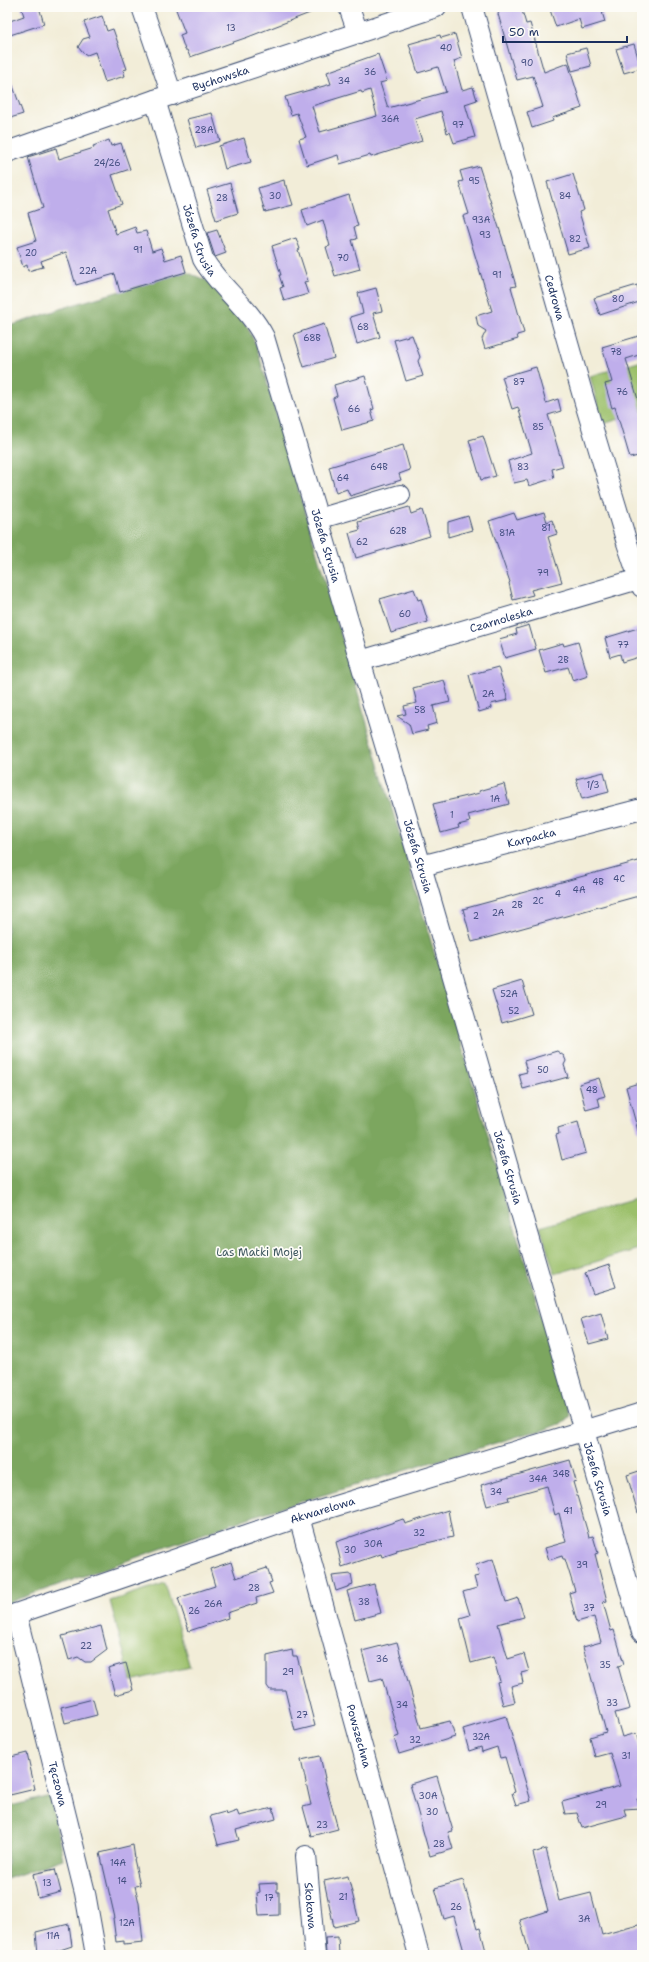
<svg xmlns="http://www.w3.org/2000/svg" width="649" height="1962" viewBox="0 0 649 1962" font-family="'Shantell Sans',sans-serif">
<rect width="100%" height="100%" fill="#fdfcf7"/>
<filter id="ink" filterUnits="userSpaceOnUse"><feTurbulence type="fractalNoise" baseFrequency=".025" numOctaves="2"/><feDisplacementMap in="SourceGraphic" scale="8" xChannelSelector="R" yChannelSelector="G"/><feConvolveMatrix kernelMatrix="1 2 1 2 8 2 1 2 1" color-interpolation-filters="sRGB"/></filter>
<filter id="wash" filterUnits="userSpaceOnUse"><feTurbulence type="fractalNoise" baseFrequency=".012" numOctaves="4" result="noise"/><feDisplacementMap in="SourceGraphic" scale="16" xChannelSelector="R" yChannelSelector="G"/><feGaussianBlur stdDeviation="0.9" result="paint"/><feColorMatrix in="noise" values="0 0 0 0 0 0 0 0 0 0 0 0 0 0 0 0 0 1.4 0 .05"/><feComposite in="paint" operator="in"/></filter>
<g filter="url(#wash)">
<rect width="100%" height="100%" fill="#f2edd8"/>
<g fill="#9bc06b" stroke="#5b7864">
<polygon points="642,361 642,412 603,424 590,376"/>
<polygon points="642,1197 642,1248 555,1274 540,1227"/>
<polygon points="165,1583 190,1667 131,1681 110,1601"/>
</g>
<g fill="#7ca65f" stroke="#4c6a5e">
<polygon points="186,272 208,281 247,326 256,345 570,1415 565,1422 542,1431 529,1433 257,1515 7,1603 7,327 72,305"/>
<polygon points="50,1796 63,1859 7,1879 7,1807"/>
</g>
<g id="blocks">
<g fill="#bfaeeb" fill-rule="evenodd">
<polygon points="21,7 39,7 44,24 7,36 7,22 24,16"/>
<polygon points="175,7 320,7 320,9 248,37 190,57 187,50 185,50 180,35 185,33"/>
<polygon points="508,7 521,7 526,24 530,23 544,72 568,63 582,108 552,118 553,121 532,128 527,112 543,107 533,76 517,80 498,14 500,10"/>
<polygon points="549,7 608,7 609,10 602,12 605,22 582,29 579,19 556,27"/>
<polygon points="102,16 107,31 113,29 127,69 123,70 125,76 105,82 95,52 87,55 82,52 78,47 83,39 90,37 84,22"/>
<path d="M455 34 462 58 454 61 462 90 473 87 477 100 465 104 475 137 454 143 450 132 447 133 441 111 415 119 422 141 371 157 370 155 340 164 338 155 307 165 299 139 306 137 297 113 291 115 285 97 331 84 327 72 378 54 387 81 380 83 388 108 446 92 438 67 418 73 409 44 440 35 441 38ZM370 90 377 116 320 132 312 106 361 91 362 93Z"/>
<polygon points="634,44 641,68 624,73 616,49"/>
<polygon points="586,48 591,66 572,71 567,53"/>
<polygon points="7,75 9,75 23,114 7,119"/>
<polygon points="212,113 220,141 196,148 187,119"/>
<polygon points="244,138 251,162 225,169 219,146"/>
<polygon points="109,140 111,146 121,143 130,169 112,175 122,204 108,209 116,234 135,227 137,233 146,231 152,251 161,248 165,260 181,255 186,272 120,292 115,274 76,285 66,252 41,261 43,267 28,271 27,265 23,267 17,247 36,241 28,213 43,208 28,157 56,148 59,159 94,148 93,146"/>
<polygon points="479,166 502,237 516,286 511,287 524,333 517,335 518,339 485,349 482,339 486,331 478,326 476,316 492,311 463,216 469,214 459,182 463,181 460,171"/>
<polygon points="573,174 584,210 579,212 590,248 568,254 547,182"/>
<polygon points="284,180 285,186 287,186 293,205 265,212 258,188"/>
<polygon points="230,183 238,213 216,220 207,190"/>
<polygon points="349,195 358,226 354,227 357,239 352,240 360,269 335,276 326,247 330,246 323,220 307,226 302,210"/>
<polygon points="217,230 226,253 215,257 207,233"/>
<polygon points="296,238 300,249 298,250 308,281 304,282 308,294 284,301 280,288 283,287 279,275 281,275 272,246"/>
<polygon points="637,285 642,301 600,315 594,298"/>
<polygon points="376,288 382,311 373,313 380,337 357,344 350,317 363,313 358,293"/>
<polygon points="324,324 334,358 304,367 294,334"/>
<polygon points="412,335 420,357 418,361 423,376 406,381 394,340"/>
<polygon points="642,335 642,354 626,359 642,413 642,455 630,458 615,407 612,408 605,384 612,382 602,347"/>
<polygon points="536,367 546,403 558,399 561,411 548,415 563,466 552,469 554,478 529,486 527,480 514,483 508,461 532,453 518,407 512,409 502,377"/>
<polygon points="365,376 374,409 371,410 374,421 342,430 333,398 337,396 334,385"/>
<polygon points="483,436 496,476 481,480 469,440"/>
<polygon points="403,445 410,470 399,474 401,480 350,496 347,489 336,493 329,467"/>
<polygon points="409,507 411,514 422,510 430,536 356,558 349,533 360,530 358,522"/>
<polygon points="544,512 547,522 552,520 557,534 548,537 562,582 531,590 533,595 513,600 509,583 510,582 489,521 514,513 517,520"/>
<polygon points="468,516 472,530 448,537 448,522"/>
<polygon points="414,589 418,600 421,599 428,622 391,633 380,599"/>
<polygon points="529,625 536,649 505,658 499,639 517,634 516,629"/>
<polygon points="638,628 642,642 642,656 622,662 620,654 610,657 605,638"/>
<polygon points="578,642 588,676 573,681 568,667 546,673 539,650 563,643 564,646"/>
<polygon points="498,667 508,700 491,704 492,708 479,712 469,675"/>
<polygon points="444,680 450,702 433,706 437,723 427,726 428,730 412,734 409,724 397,716 406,714 404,706 417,703 413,688"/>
<polygon points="604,772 609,792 582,799 576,779"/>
<polygon points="504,784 509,804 468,815 470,822 458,825 459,828 441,833 433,804 480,793 479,791"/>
<polygon points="642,860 642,895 472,942 463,909"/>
<polygon points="522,981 532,1014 502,1023 492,990"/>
<polygon points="557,1051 564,1056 566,1061 564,1065 568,1077 523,1089 519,1074 527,1072 524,1061"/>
<polygon points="599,1078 605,1096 598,1098 600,1106 586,1110 579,1084"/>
<polygon points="642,1082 642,1130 638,1131 626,1087"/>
<polygon points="578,1122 586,1153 562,1160 556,1135 559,1134 558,1128"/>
<polygon points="609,1265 616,1287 593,1294 585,1273"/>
<polygon points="601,1313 608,1339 589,1344 581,1319"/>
<polygon points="570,1460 576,1481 573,1482 589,1537 593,1536 598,1553 595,1554 607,1601 603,1602 611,1631 614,1630 624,1664 618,1666 630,1709 615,1713 622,1737 636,1733 642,1753 642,1797 637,1799 640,1808 624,1809 626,1816 582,1828 577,1813 565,1814 562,1802 620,1786 610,1753 595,1757 590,1737 606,1732 583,1647 601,1642 594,1617 577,1622 569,1593 575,1591 565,1559 563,1559 562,1556 549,1560 545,1548 566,1542 559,1513 555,1515 547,1486 508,1497 509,1500 487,1506 481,1485"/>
<polygon points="642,1470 642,1513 638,1513 627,1475"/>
<polygon points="448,1510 453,1537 396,1550 397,1552 382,1557 381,1554 342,1567 336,1542 403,1519 405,1524"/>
<polygon points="493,1559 506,1602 518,1598 524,1617 498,1624 508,1659 524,1654 529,1671 521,1673 523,1683 511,1686 515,1702 503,1705 497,1682 500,1681 493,1657 471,1663 460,1618 470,1615 463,1592 477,1588 474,1577 479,1576 476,1565"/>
<polygon points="231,1562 236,1578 267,1568 272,1582 269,1583 273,1593 256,1598 257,1603 227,1613 228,1618 189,1631 178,1598 215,1586 210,1569"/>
<polygon points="351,1574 353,1585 336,1591 332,1576"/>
<polygon points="374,1584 381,1613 355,1620 347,1591"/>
<polygon points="101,1626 107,1650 91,1662 85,1662 78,1657 69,1660 62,1636"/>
<polygon points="397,1642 421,1728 450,1721 455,1737 399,1754 394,1738 399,1736 382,1678 370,1681 362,1651"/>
<polygon points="292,1650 293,1656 297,1656 315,1726 295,1731 285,1690 270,1690 267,1686 267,1656"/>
<polygon points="126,1663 133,1690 115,1695 108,1668"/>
<polygon points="93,1699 97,1715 65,1723 61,1707"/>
<polygon points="506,1716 531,1801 516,1805 512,1793 515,1792 505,1757 500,1758 497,1747 482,1752 481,1747 469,1751 463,1729"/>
<polygon points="27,1753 35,1789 10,1795 7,1781 7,1758"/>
<polygon points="320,1756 325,1778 324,1778 338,1829 311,1836 303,1807 311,1805 301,1760"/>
<polygon points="437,1776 453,1831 448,1832 453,1849 430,1856 410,1784"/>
<polygon points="273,1808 276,1819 236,1830 239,1840 218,1845 210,1816 225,1812 226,1815 237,1811 239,1816"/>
<polygon points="133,1845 135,1859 134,1859 140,1885 135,1886 139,1903 143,1942 124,1944 124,1941 116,1942 113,1918 115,1918 100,1853"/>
<polygon points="546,1849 559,1901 591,1893 602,1935 642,1924 642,1955 530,1955 520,1920 548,1911 533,1853"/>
<polygon points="55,1869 61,1892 38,1898 33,1874"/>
<polygon points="348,1876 359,1921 334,1927 324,1881"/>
<polygon points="463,1880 477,1929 480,1928 487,1955 465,1955 454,1916 444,1919 435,1888"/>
<polygon points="277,1883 277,1892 279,1892 279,1915 259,1916 257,1893 260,1892 259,1884"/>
<polygon points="69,1924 72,1946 51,1953 52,1955 38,1955 36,1932"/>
<polygon points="338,1937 339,1955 326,1955 325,1938"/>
</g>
</g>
</g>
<g filter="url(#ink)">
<use href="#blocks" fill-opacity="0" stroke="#3b4c70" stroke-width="1"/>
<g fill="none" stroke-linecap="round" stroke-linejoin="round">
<defs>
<g id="minor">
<polyline points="142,7 172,95"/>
<polyline points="349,7 358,33"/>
<path id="s1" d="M472 7 585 403 627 543 642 587"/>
<path id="s2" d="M155 100 203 259C219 287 248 306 264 337L421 866 642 1632"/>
<path id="s3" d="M7 152 155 100 436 7"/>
<polyline points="318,519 400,495"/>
<path id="s4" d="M360 661 642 578"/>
<path id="s5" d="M421 866 642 809"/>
<path id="s6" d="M299 1517 419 1955"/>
<path id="s7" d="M16 1614 85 1893 96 1955"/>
<path id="s8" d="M7 1617 299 1517 642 1413"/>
<path id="s9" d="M306 1856 315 1955"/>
</g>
</defs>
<use href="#minor" stroke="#3b4c70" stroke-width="22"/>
<use href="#minor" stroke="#fff" stroke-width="20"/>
</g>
</g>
<g text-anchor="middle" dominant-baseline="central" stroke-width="3.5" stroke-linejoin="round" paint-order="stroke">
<g font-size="9" fill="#444f81">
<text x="231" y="28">13</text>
<text x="446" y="48">40</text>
<text x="527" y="63">90</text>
<text x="370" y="72">36</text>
<text x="344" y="81">34</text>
<text x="390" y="119">36A</text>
<text x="458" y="125">97</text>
<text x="204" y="130">28A</text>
<text x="107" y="163">24/26</text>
<text x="474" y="181">95</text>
<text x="275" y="196">30</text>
<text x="565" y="196">84</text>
<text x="222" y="198">28</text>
<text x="481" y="220">93A</text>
<text x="485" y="235">93</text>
<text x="575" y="239">82</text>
<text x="138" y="250">91</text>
<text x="31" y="253">20</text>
<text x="343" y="258">70</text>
<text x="88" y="271">22A</text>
<text x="497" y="275">91</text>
<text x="618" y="299">80</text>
<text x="363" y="327">68</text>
<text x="312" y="338">68B</text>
<text x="616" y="352">78</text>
<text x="519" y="382">87</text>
<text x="622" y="392">76</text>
<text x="354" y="409">66</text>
<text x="538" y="427">85</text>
<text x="379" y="467">64B</text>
<text x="523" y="467">83</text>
<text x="343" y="478">64</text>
<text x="546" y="528">81</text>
<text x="398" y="531">62B</text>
<text x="507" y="533">81A</text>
<text x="362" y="542">62</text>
<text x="543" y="573">79</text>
<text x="405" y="614">60</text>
<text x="623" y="645">77</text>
<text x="563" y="660">2B</text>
<text x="488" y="694">2A</text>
<text x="420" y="710">58</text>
<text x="593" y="785">1/3</text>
<text x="495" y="799">1A</text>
<text x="452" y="815">1</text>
<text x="619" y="879">4C</text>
<text x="598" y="882">4B</text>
<text x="579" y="890">4A</text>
<text x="558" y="894">4</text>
<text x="538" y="901">2C</text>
<text x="517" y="905">2B</text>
<text x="498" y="913">2A</text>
<text x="476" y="916">2</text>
<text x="509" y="994">52A</text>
<text x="514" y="1011">52</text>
<text x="543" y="1070">50</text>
<text x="592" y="1090">48</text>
<text x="561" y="1474">34B</text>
<text x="538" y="1479">34A</text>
<text x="496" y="1492">34</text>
<text x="568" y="1511">41</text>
<text x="419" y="1533">32</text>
<text x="373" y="1544">30A</text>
<text x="350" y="1550">30</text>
<text x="582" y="1565">39</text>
<text x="254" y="1588">28</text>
<text x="364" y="1602">38</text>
<text x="213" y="1604">26A</text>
<text x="589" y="1608">37</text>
<text x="194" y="1611">26</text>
<text x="86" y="1646">22</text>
<text x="382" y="1659">36</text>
<text x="605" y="1665">35</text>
<text x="288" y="1672">29</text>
<text x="612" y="1703">33</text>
<text x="402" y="1705">34</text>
<text x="302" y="1715">27</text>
<text x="481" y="1737">32A</text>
<text x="415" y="1740">32</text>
<text x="626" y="1756">31</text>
<text x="428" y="1796">30A</text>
<text x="601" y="1805">29</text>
<text x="432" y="1812">30</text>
<text x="322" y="1825">23</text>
<text x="439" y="1844">28</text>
<text x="118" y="1863">14A</text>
<text x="122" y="1881">14</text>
<text x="47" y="1883">13</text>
<text x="343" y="1897">21</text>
<text x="269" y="1898">17</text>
<text x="456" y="1907">26</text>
<text x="584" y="1919">3A</text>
<text x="127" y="1923">12A</text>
<text x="53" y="1936">11A</text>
</g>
<g font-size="11" fill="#1b2f5e" stroke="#fdfcf7">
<text stroke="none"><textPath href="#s3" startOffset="226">Bychowska</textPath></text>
<text stroke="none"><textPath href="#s2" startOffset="147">Józefa Strusia</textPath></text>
<text stroke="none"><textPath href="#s1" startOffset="302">Cedrowa</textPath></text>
<text stroke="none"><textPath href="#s2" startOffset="483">Józefa Strusia</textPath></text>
<text stroke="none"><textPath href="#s4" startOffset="147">Czarnoleska</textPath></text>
<text stroke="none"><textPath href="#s5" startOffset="114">Karpacka</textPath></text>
<text stroke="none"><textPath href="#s2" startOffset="807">Józefa Strusia</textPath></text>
<text stroke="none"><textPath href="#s2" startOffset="1131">Józefa Strusia</textPath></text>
<text stroke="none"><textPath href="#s2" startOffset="1455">Józefa Strusia</textPath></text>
<text stroke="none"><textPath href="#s8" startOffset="333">Akwarelowa</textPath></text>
<text stroke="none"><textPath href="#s6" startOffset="227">Powszechna</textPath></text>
<text stroke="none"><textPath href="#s7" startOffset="175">Tęczowa</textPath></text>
<text stroke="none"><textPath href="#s9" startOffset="50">Skokowa</textPath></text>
</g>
<g font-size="11" fill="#415a62" stroke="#fdfcf7">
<text x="259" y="1252">Las Matki Mojej</text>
</g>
</g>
<rect width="649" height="1962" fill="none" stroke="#fdfcf7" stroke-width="24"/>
<path d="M503 36v6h124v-6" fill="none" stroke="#1b2f5e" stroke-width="2"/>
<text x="509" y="36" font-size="12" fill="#1b2f5e" stroke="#fdfcf7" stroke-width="3" paint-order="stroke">50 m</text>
</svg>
